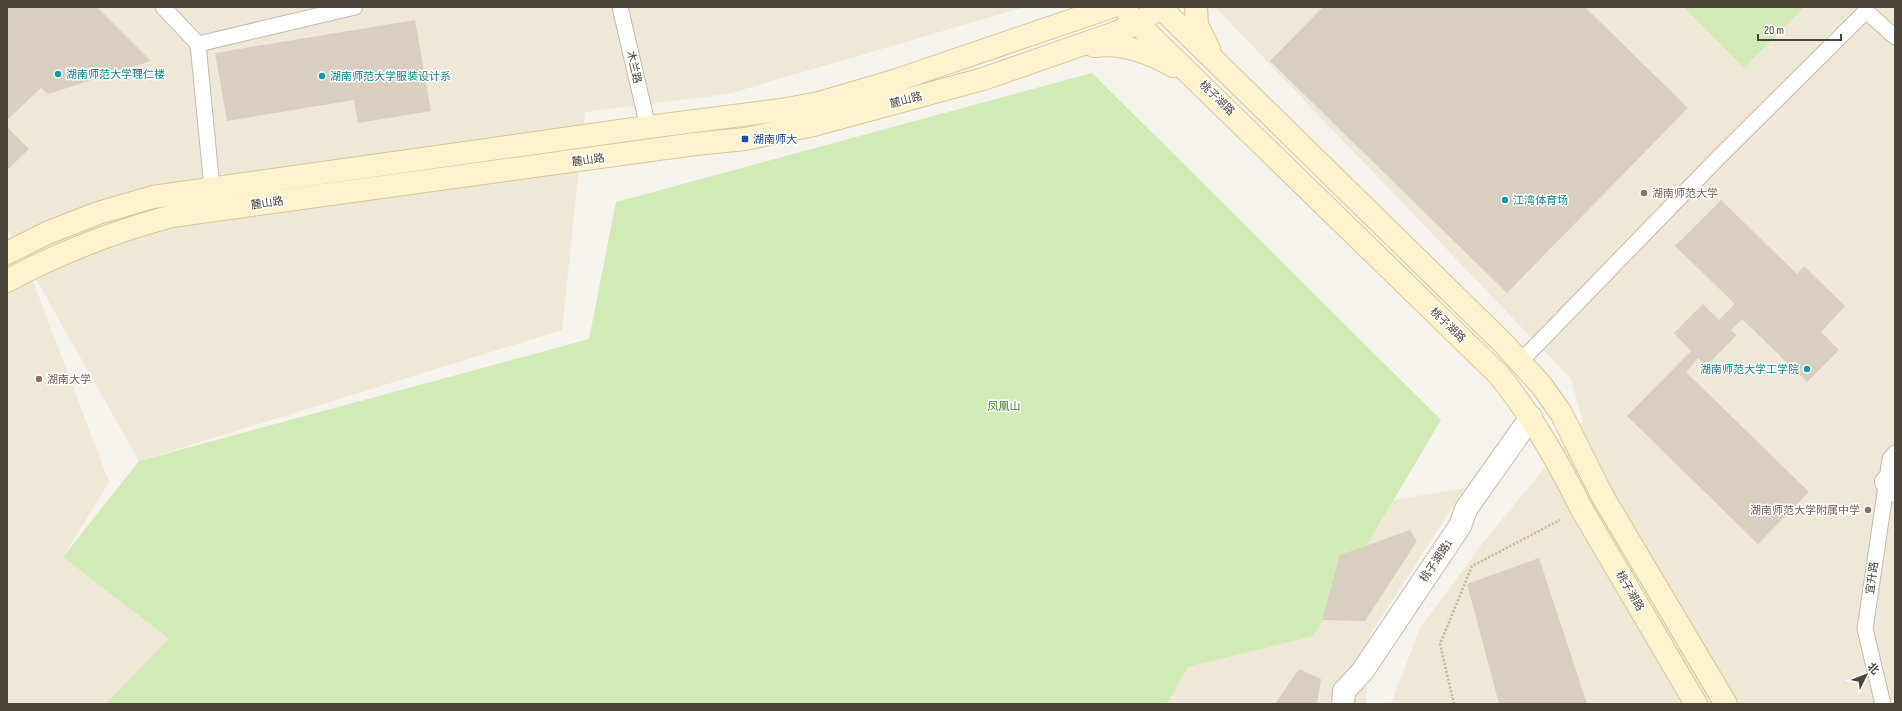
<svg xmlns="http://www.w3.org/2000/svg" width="1902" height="711" viewBox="0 0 1902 711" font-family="'Sofia Sans Condensed','Noto Sans SC',sans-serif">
<rect width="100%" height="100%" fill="#f6f3ec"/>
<g fill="#efe8d6">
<polygon points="7,7 1025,7 728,94 585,112 562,330 139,461 7,228"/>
<polygon points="1215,7 1895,7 1895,704 1391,704 1420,628 1485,540 1583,422 1571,379"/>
<polygon points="7,252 31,276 109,482 63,557 169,639 105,704 7,704"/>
<polygon points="1465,488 1369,636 1366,704 1167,704 1188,667 1313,636 1394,500"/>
</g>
<g fill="#d2eab5">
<polygon points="1684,7 1804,7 1744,68"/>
<polygon points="1092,73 1441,420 1313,636 1188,667 1167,704 105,704 169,639 63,557 139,461 589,339 616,202"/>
</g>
<g fill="#d8cfc1">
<polygon points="7,7 97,7 151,61 48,94 41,88 7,120"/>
<polygon points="1323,7 1585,7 1688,108 1507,293 1270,61"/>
<polygon points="415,20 431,111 358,123 354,100 227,121 215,53"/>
<polygon points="7,127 29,149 7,170"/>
<polygon points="1721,200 1797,274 1804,266 1845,306 1821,332 1839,350 1807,382 1742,319 1731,330 1737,335 1706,366 1698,358 1686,372 1809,492 1758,544 1627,416 1691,351 1674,333 1703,304 1719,320 1735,304 1675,246"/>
<polygon points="1410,530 1417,541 1365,621 1322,620 1340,555"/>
<polygon points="1539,558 1587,704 1499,704 1467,584"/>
<polygon points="1299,669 1321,679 1317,704 1275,704"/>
</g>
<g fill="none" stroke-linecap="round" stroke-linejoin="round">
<defs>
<g id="service">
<polyline points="163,7 198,44"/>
<polyline points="620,7 648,127"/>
<polyline points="212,188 198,44 355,7"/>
<polyline points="1521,361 1717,159 1866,11 1895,37"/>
<polyline points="1883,704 1865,629 1890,459 1895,453"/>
</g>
<g id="minor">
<polyline points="1886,482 1895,491"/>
<polyline points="1343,704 1344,691 1362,672 1460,526 1466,509 1531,417"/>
</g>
<g id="secondary">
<polyline points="1160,7 1503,343 1542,386 1561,413 1603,497 1726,704"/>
<polyline points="1196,7 1197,25 1209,49"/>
<path d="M1128 14 1499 375C1532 416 1558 461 1581 508L1696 704"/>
<path d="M1094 46C1122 42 1149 52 1173 66"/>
<polyline points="7,253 47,233 98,213 153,197 648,127 781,110 819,103 897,80 1111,7"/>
<path d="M7 281C60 252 113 232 172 216L695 144 745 139 814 125 983 79 1115 33 1138 23 1161 7"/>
</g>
</defs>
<use href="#service" stroke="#c2bbae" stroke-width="17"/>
<use href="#minor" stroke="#c2bbae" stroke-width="24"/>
<use href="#secondary" stroke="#d6c79b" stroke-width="24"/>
<polyline stroke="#c4b79f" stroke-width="2.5" stroke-dasharray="2 2" stroke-linecap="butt" points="1454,704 1440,644 1472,566 1560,520"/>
<use href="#service" stroke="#fff" stroke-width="15"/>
<use href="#minor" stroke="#fff" stroke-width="22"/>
<use href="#secondary" stroke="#fff3cd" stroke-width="22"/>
</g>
<g fill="#0f9aa8" stroke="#fff" stroke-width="1.5">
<circle cx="58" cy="74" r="4"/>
<circle cx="322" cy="76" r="4"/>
<circle cx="1505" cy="200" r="4"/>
<circle cx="1807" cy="369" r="4"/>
</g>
<rect fill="#1a4fb4" stroke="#fff" stroke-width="1.5" x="741" y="135" width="8" height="8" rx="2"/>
<g fill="#8d6e63" stroke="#fff" stroke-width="1.5">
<circle cx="1644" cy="193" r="4"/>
<circle cx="39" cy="379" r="4"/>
<circle cx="1868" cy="510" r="4"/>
</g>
<g text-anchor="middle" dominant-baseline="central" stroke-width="3" stroke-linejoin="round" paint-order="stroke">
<g font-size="11" fill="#4b4439" stroke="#fff">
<text transform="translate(634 67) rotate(77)">木兰路</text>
<text transform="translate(1217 98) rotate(44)">桃子湖路</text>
<text transform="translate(906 100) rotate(-15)">麓山路</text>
<text transform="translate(588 160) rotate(-8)">麓山路</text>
<text transform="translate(267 203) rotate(-8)">麓山路</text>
<text transform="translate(1448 325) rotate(44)">桃子湖路</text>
<text transform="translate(1436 561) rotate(-56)">桃子湖路1</text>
<text transform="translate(1872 578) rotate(-82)">宜升路</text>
<text transform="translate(1630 591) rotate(60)">桃子湖路</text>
</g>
<g font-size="11" fill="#0d838f" stroke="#fff" text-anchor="start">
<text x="66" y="74">湖南师范大学理仁楼</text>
<text x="330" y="76">湖南师范大学服装设计系</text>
<text x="1513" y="200">江湾体育场</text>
<text x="1799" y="369" text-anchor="end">湖南师范大学工学院</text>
</g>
<g font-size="11" fill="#164399" stroke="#fff" text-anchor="start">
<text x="753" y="139">湖南师大</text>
</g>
<g font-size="11" fill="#785e54" stroke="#fff" text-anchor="start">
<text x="1652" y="193">湖南师范大学</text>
<text x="47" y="379">湖南大学</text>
<text x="1860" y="510" text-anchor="end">湖南师范大学附属中学</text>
</g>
<g font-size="11" fill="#4a7f2a" stroke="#fff">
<text x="1004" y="406">凤凰山</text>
</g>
</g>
<rect width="1902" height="711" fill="none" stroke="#4b4439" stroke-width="16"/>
<g transform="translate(1866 675) rotate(47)" stroke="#ffffff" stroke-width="3" paint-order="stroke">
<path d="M0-3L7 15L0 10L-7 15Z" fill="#4b4439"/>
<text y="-6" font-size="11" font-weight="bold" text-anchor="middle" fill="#4b4439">北</text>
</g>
<path d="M1758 34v6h83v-6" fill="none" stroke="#4b4439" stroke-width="2"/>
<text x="1764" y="34" font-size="12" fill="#4b4439" stroke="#ffffff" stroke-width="3" paint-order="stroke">20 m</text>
</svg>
